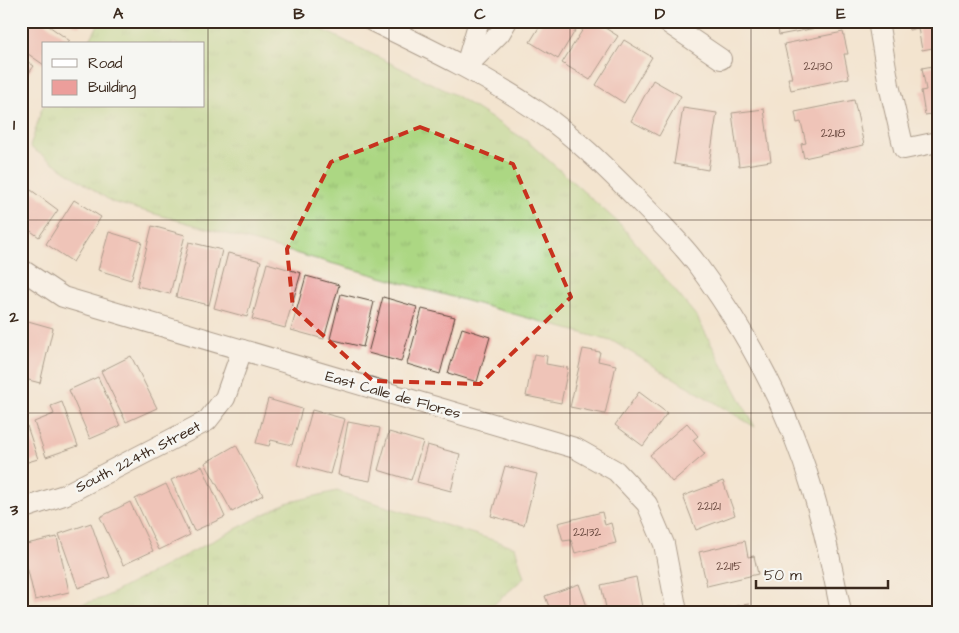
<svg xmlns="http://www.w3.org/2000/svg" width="959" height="633" viewBox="0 0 959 633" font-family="'Architects Daughter',sans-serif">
<defs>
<pattern id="grass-tufts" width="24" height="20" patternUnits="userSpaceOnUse" patternTransform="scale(1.25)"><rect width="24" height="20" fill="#acd783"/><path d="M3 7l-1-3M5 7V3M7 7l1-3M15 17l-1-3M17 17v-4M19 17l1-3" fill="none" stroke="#95b971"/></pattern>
</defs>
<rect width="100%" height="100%" fill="#f6f6f2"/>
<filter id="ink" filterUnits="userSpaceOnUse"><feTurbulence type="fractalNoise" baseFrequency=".02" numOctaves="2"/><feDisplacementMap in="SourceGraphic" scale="10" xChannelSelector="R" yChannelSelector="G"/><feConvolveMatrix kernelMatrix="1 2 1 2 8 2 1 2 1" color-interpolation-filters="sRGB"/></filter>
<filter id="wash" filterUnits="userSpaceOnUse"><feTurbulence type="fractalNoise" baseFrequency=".0096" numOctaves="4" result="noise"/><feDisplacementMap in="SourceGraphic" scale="20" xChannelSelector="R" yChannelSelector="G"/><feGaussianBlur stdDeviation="1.12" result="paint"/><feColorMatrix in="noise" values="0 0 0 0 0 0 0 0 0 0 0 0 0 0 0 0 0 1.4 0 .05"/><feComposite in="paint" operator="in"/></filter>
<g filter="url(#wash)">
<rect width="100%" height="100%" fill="#f3e4cf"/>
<g fill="url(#grass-tufts)" stroke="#748050">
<polygon points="100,21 305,21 455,95 527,141 621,225 697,317 755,427 614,342 112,202 30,147 42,108 44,105 44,106 204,106 204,44 88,44"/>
<polygon points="337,491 515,547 524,578 485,612 56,612 103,598 286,503"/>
</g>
<g id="blocks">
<g fill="#ec9e9b">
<polygon points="21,21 42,21 70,41 67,44 44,44 44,65 21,49"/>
<polygon points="67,21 81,21 79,27"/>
<polygon points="543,21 581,21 558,59 530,42"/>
<polygon points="588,21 594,21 618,36 590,80 562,63"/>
<polygon points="777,21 841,21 842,23 779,35"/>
<polygon points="907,21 938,21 938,47 922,50 918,28 909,30"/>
<polygon points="843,32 848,54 844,54 849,78 791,90 788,78 792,78 784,44"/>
<polygon points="624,40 652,57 624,103 596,85"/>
<polygon points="21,57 34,66 21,84"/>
<polygon points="938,65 938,113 925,115 921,91 926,90 922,68"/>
<polygon points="653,80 681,96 659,136 631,121"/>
<polygon points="854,100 864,145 804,158 801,144 806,143 801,122 797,123 795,112"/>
<polygon points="683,108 717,113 708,170 674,164"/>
<polygon points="764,109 771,161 739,166 732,113"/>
<polygon points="31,190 58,210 39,237 21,224 21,203"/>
<polygon points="74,200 101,217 73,262 46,244"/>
<polygon points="152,226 185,235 170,294 137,286"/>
<polygon points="109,232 142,242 131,280 98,270"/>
<polygon points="189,242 222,250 209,305 176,297"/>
<polygon points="228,253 261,261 247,317 214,308"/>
<polygon points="267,263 301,273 285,328 252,319"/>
<polygon points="306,276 339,285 324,339 291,330"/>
<polygon points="341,294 374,302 363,347 330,339"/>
<polygon points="383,297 417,307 401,362 368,353"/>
<polygon points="422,309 455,317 440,374 407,364"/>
<polygon points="21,319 53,328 40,383 21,378"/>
<polygon points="462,328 490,337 477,382 448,373"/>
<polygon points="583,349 600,352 598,361 616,365 605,414 570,407"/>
<polygon points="534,354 547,356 546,364 568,368 561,403 526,396"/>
<polygon points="131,356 157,408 126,422 101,371"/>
<polygon points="98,377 120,426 90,439 69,390"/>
<polygon points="639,392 667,413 643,446 615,425"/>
<polygon points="268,399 302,409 292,445 271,440 269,446 256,443"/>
<polygon points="62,402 78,446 46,457 34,422 54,414 51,406"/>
<polygon points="312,410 345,419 330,474 297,465"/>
<polygon points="348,422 380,428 370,481 338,475"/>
<polygon points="687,423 698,436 693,440 705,454 672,482 650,455"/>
<polygon points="27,426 38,459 21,464 21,428"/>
<polygon points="389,432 423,442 411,480 378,470"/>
<polygon points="236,445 263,495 232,512 205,463"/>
<polygon points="427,445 460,454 451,491 417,482"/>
<polygon points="202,466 225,517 194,531 171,480"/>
<polygon points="505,466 537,474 524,525 491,516"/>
<polygon points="723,481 735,515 696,530 683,496"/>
<polygon points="166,484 190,535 159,550 135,499"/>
<polygon points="130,502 153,551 123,565 100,517"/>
<polygon points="602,512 605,525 611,523 616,543 575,553 571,540 563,541 558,523"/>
<polygon points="91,523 110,577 78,588 59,534"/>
<polygon points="57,537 69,592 35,600 22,545"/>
<polygon points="745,541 748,557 754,556 758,574 707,586 699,552"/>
<polygon points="636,577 643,612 607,612 601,585"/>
<polygon points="579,584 589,612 551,612 545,596"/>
<polygon points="749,604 750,612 714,612 714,610"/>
</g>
</g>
</g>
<g filter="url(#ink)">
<use href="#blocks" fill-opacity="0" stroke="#574639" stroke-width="1"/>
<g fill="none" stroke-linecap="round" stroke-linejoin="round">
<defs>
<g id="minor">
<path d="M372 21C430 49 486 76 539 112 574 136 605 167 634 196 655 218 678 239 696 263 747 332 789 410 813 492 825 531 833 572 841 612"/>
<polyline points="665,21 721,59"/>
<polyline points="878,21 889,85 904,149 938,142"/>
<polyline points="466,65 479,21"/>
<polyline points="466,67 500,33 507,21"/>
<polyline points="21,269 63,297 575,448 616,471 647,504 664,544 677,612"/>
<polyline points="21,509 64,495 207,421 225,398 242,350"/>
</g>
</defs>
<use href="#minor" stroke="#574639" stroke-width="22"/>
<use href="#minor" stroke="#fff" stroke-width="20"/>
</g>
</g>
<path d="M0 0H959V633H0ZM420 127 513 164 571 297 480 384 373 381 293 308 287 249 331 162Z" fill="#f3e4cf" fill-opacity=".55" fill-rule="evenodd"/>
<path fill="none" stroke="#c8321e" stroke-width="4" stroke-dasharray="10 6" stroke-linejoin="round" d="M420 127 513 164 571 297 480 384 373 381 293 308 287 249 331 162Z"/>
<path fill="none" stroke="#3b2a1e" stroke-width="1" stroke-opacity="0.55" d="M208 21V612M389 21V612M570 21V612M751 21V612M21 220H938M21 413H938"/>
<g text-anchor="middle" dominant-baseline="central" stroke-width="5" stroke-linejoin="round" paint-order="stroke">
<g font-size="12" fill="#67473d">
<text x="818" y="66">22130</text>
<text x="833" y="133">22118</text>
<text x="709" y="506">22121</text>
<text x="587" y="532">22132</text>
<text x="729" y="566">22115</text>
</g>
<g font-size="15" fill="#3b2a1e" stroke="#f6f6f2">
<text transform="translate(393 395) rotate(16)">East Calle de Flores</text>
<text transform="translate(138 457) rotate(-27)">South 224th Street</text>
</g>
</g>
<rect width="959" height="633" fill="none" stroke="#f6f6f2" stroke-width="55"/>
<rect x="42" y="42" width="162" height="65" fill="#f6f6f2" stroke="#aba49d"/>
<rect x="52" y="59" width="25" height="8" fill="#ffffff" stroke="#aba49d"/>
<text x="88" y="68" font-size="15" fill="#3b2a1e">Road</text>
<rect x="52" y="80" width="25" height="15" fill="#ec9e9b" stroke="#aba49d"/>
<text x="88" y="92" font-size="15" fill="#3b2a1e">Building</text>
<path d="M756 580v8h132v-8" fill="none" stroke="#3b2a1e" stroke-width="2.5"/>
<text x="764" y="580" font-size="15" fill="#3b2a1e" stroke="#f6f6f2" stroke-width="4" paint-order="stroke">50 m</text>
<rect x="28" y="28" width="904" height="578" fill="none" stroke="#3b2a1e" stroke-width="2"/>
<g font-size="16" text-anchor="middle" font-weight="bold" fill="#3b2a1e">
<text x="118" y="19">A</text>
<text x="299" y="19">B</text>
<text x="480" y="19">C</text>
<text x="660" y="19">D</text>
<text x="841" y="19">E</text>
<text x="14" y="130">1</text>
<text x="14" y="322">2</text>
<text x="14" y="515">3</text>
</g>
</svg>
